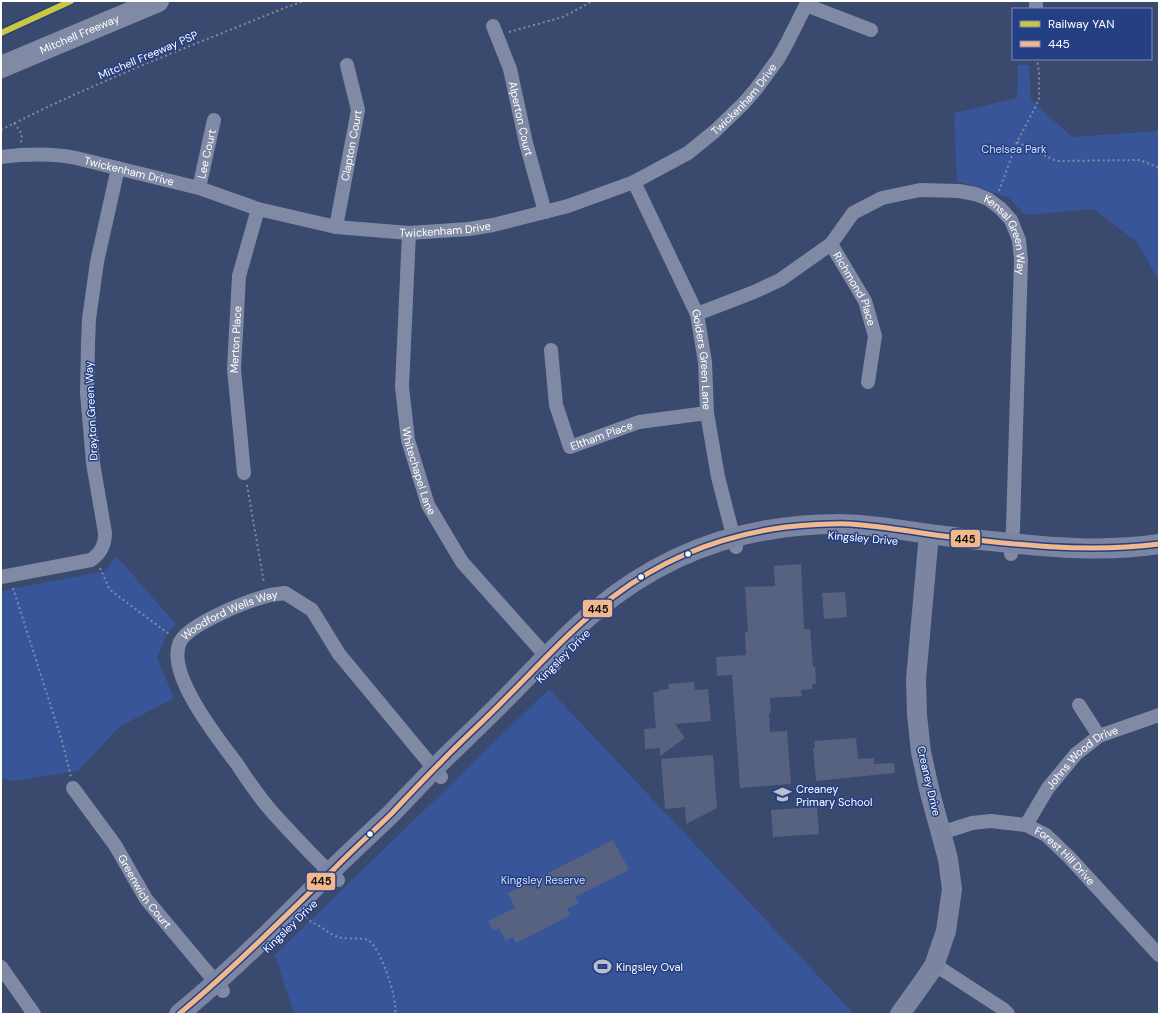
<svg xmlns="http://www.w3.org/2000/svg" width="1160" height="1015" viewBox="0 0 1160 1015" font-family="'DM Sans',sans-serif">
<rect width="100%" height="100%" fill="#3a496e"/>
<g fill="#39559a">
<polygon points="1018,65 1029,65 1031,100 1072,137 1159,131 1159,281 1138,243 1094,209 1025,215 1008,197 957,181 954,113 1017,98"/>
<polygon points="116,556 176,624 167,633 157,658 174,698 119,727 78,771 12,781 1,778 1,591 106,571"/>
<polygon points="549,689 854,1014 294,1014 275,955"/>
</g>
<g fill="#56627f">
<polygon points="801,564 804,629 810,629 813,667 815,666 816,684 812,684 813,689 801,690 802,696 770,698 771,713 769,713 770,732 787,731 791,784 740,788 732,675 717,676 716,657 746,655 745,632 748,632 745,587 775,586 774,566"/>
<polygon points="845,592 847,617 824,619 822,593"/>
<polygon points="694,682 695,690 708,689 711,721 675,724 685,738 660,756 660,748 645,749 644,729 656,728 653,692 659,692 659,690 669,689 668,684"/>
<polygon points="856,738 858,759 874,758 874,764 894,763 895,773 816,781 813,748 815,748 814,741"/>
<polygon points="713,755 717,808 686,824 685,807 665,809 661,759"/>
<polygon points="817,807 819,834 773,837 771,810"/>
<polygon points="613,840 629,870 575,897 579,903 567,909 571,915 516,943 513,937 506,941 499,928 493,931 488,921 515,908 508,893"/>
</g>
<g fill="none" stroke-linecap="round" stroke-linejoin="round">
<g stroke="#818aa4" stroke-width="2" stroke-dasharray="2 3" stroke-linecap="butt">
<polyline points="509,32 563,17 593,1"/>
<polyline points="14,123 22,134 21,143"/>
<path d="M1 130C94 82 191 46 287 7L304 1"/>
<polyline points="1017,142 1056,161 1140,160 1159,168"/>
<polyline points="999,191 1017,142 1039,100 1039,73 1037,59"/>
<polyline points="247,485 264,583"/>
<polyline points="100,568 110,590 169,634"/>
<polyline points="13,588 62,741 71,777"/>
<path d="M306 917C310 922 316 924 321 927 328 932 334 937 343 938 349 939 363 938 368 940 381 948 398 1000 395 1014"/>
</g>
<g stroke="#818aa4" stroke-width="14">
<polyline points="806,5 871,30"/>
<polyline points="1036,9 1036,1"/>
<path id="s1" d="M493 26 510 69 526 143 545 212"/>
<path id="s2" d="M1 157C26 154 51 153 76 158L199 188 258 209 336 227 409 233 469 229 493 225 568 206 634 182 688 153 715 131 743 104 756 89 778 59 787 43 808 1"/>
<path id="s3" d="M634 182 697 314 705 362 707 413 718 477 736 547"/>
<path id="s4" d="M199 188 214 120"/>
<path id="s5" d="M336 227 358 110 347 65"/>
<path id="s6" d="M409 233 402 387 408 440 428 505 462 562 554 665"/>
<path id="s7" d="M831 244 865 301 875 336 868 382"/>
<path id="s8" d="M697 314 754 292 780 280 831 244 853 213 882 198 920 190 959 191 975 194 988 199 1000 208 1011 220 1019 240 1021 260 1013 528 1011 554"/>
<path id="s9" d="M551 350 556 405 570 447 639 422 707 413"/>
<path id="s10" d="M244 473 234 369 239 276 258 209"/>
<path d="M1 577 91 560C101 553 105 545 105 533L93 463 87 393 88 344 89 319 97 262 118 168"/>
<polyline points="1079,705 1099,736"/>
<path id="s11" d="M73 788 115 845 146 899 223 991"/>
<path id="s12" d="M1026 825 1048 788 1076 754 1099 736 1159 715"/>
<path id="s13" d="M941 833 972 823 991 821 1026 825 1046 835 1069 857 1159 955"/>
<path id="s14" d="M338 880C315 859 294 836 273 813 260 798 248 781 237 764 219 740 165 673 180 642 189 624 247 601 267 596 273 594 279 594 285 593L312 610 339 654 441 777"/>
<polyline points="934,966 943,970 1003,1009 1008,1014"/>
<polyline points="1,967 34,1014"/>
</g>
<g stroke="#7b85a1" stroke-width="20">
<path d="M179 1014C232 971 280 922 328 874 349 853 371 833 392 813 405 799 419 785 432 771 450 752 469 735 487 717 523 682 557 643 595 611 644 569 705 540 768 530 791 526 815 524 838 524 871 524 905 531 937 535 959 538 980 540 1001 542 1054 548 1106 552 1159 544"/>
<polyline points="900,1014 923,982 934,966 946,931 952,889 948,859 930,793 921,752 917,715 916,679 929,534"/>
</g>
<path stroke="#818aa4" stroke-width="22" id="s15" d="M1 67 158 1"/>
<defs>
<path id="bus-1" d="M179 1014C233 969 282 919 333 870 352 850 373 832 392 813 408 796 424 779 441 762 462 740 486 719 507 697 542 662 575 625 614 596 664 558 724 535 786 527 807 525 829 523 850 524 881 526 912 532 943 536 1015 545 1087 553 1159 544"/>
</defs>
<use href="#bus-1" stroke="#243f84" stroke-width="8"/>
<use href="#bus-1" stroke="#f1b78d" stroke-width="5"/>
<defs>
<polyline id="rail-1" points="1,33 71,1"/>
</defs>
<use href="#rail-1" stroke="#243f84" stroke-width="9"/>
<use href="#rail-1" stroke="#cac840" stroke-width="6"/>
</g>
<defs>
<symbol id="school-bare" viewBox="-9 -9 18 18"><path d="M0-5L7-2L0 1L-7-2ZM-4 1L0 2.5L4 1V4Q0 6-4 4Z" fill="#babfcc" stroke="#243f84" stroke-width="2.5" paint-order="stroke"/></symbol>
<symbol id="stadium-bare" viewBox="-9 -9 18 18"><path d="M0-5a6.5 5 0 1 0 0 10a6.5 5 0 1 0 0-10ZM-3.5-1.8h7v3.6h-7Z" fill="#babfcc" stroke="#243f84" stroke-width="2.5" paint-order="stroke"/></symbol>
</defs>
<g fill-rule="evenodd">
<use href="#school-bare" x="770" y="782" width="25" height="25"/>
<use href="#stadium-bare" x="590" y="954" width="25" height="25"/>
</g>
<g fill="#fff" stroke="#243f84" stroke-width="1.5">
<circle cx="688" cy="554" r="3.5"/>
<circle cx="641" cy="577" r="3.5"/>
<circle cx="370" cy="834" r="3.5"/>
</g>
<g text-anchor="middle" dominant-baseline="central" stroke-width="3" stroke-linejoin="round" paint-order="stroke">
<g font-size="11" fill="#fff" stroke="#243f84">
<text stroke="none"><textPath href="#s15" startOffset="85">Mitchell Freeway</textPath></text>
<text transform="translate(148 55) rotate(-23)">Mitchell Freeway PSP</text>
<text stroke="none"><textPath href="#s2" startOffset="789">Twickenham Drive</textPath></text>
<text stroke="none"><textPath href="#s1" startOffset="97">Alperton Court</textPath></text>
<text stroke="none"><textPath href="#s5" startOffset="83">Clapton Court</textPath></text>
<text stroke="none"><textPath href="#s4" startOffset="35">Lee Court</textPath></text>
<text stroke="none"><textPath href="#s2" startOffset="130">Twickenham Drive</textPath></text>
<text stroke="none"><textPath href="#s2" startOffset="454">Twickenham Drive</textPath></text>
<text stroke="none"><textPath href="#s8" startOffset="373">Kensal Green Way</textPath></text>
<text stroke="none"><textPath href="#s7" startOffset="51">Richmond Place</textPath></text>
<text stroke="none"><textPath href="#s10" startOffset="134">Merton Place</textPath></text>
<text stroke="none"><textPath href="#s3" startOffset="192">Golders Green Lane</textPath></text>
<text transform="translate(91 411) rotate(-93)">Drayton Green Way</text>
<text stroke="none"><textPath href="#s9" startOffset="133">Eltham Place</textPath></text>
<text stroke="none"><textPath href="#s6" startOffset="240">Whitechapel Lane</textPath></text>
<text transform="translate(863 538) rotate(5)">Kingsley Drive</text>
<text stroke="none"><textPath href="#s14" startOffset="351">Woodford Wells Way</textPath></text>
<text transform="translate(563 656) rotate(-45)">Kingsley Drive</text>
<text stroke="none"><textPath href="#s12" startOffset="90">Johns Wood Drive</textPath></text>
<text transform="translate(929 781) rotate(77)">Creaney Drive</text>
<text stroke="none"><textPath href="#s13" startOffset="137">Forest Hill Drive</textPath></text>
<text stroke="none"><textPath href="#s11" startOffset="126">Greenwich Court</textPath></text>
<text transform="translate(290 926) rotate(-44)">Kingsley Drive</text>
</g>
<g font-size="11" fill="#d1dcf6" stroke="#243f84">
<text x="1014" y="149">Chelsea Park</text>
<text x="543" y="880">Kingsley Reserve</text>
</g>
<g font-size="11" fill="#fff" stroke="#243f84" text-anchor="start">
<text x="796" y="789">Creaney<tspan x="796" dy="13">Primary School</tspan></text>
<text x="616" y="967">Kingsley Oval</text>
</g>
</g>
<g stroke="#243f84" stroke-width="1.5">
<rect x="950" y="529" width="31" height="19" rx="4" fill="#f1b78d"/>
<rect x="582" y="599" width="31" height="19" rx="4" fill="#f1b78d"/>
<rect x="306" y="872" width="30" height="19" rx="4" fill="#f1b78d"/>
</g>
<g font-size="11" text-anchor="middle" font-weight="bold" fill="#111">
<text x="965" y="543">445</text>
<text x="598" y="613">445</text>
<text x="321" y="885">445</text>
</g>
<rect width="1160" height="1015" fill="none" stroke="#ffffff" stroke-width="4"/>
<rect x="1012" y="8" width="140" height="52" fill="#243f84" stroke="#7c8cb5"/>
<rect x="1020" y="21" width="20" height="6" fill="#cac840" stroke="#7c8cb5"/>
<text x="1048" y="28" font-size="12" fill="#ffffff">Railway YAN</text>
<rect x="1020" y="41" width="20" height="6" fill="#f1b78d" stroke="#7c8cb5"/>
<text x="1048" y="48" font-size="12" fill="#ffffff">445</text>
</svg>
